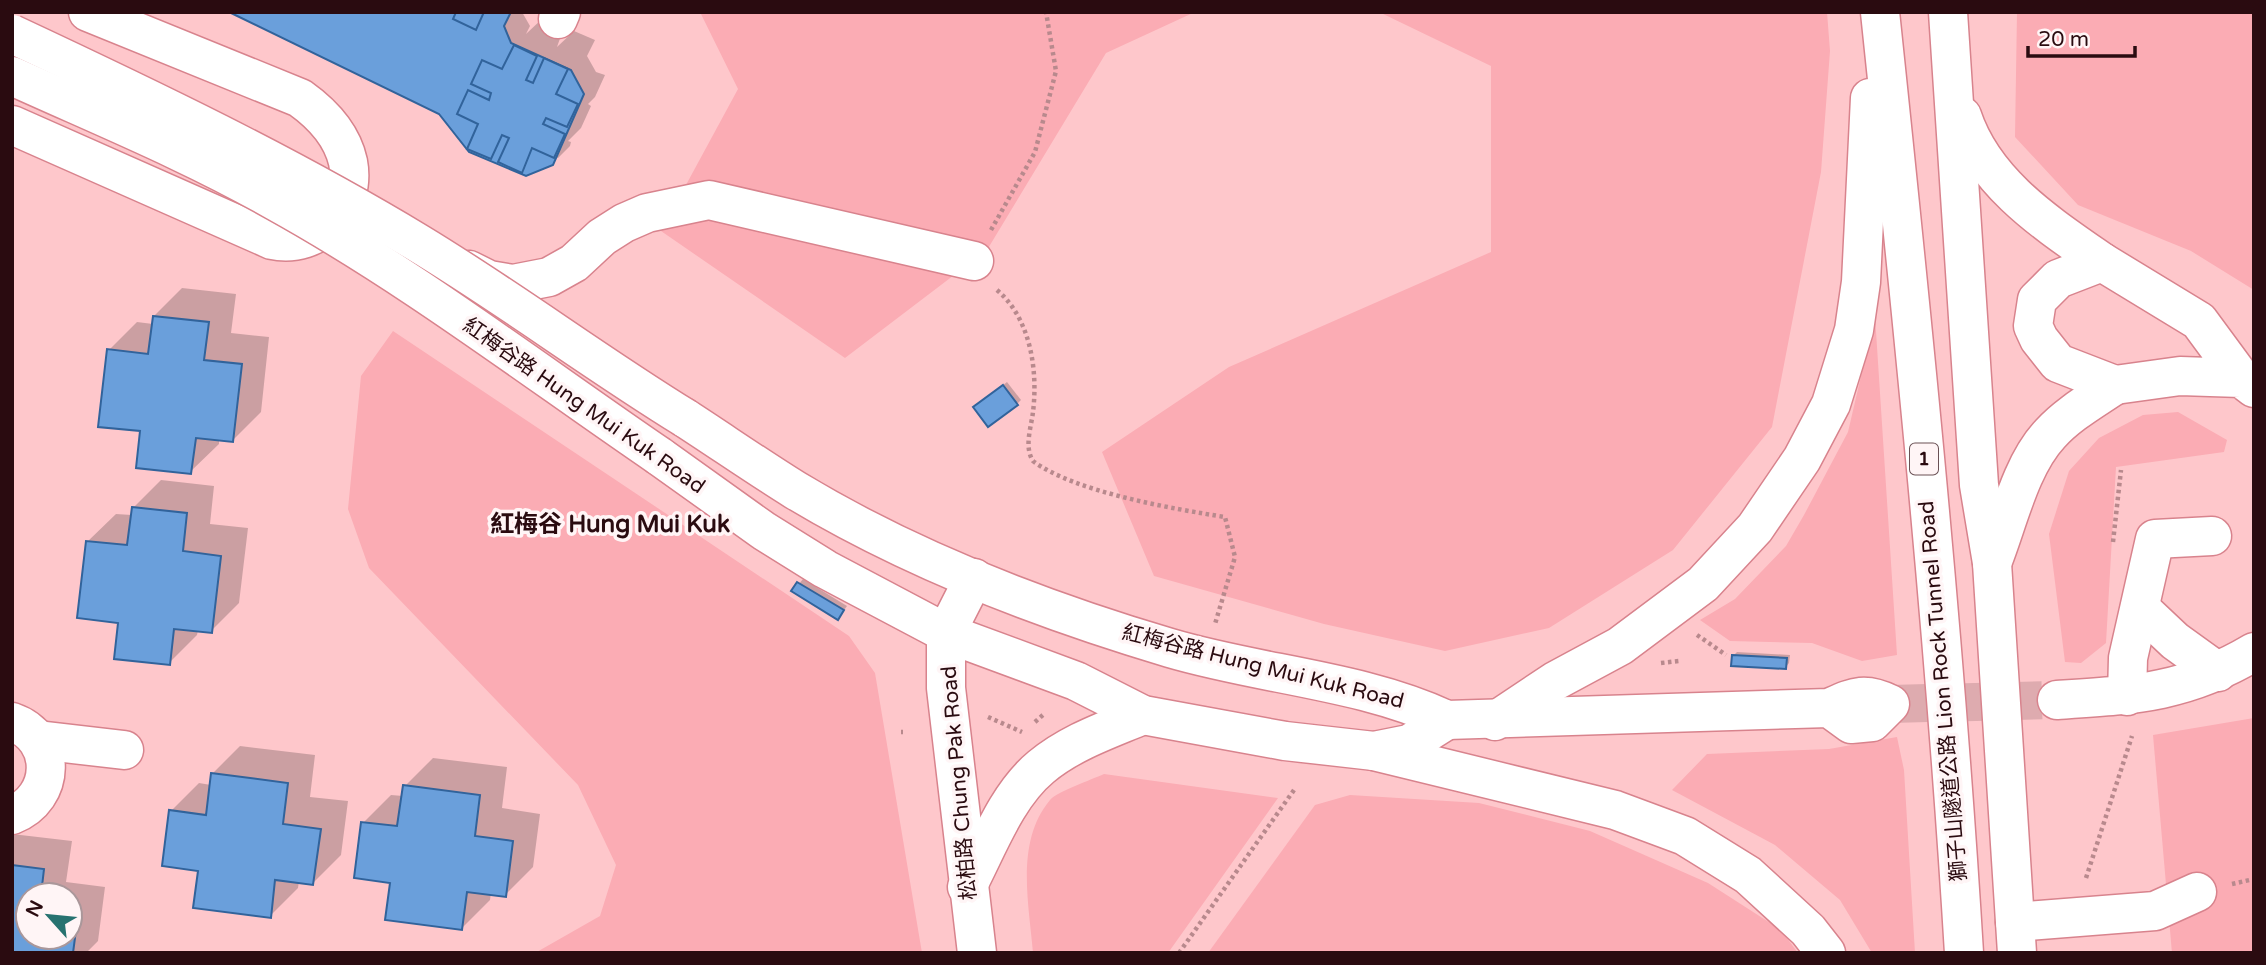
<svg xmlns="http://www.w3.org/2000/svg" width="2266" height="965" viewBox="0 0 2266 965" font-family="'Varela Round','Noto Sans TC',sans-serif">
<rect width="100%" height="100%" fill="#fec7cb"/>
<g fill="#fbacb4">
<polygon points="700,12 1195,12 1106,53 987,250 845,358 661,231 738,89"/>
<polygon points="1379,12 1827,12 1830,51 1821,172 1772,427 1673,550 1549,628 1445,651 1324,624 1154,576 1102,452 1229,367 1491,252 1491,66"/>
<polygon points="2017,12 2254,12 2254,290 2191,251 2078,205 2015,137"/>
<polygon points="1875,316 1897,655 1862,661 1812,643 1730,641 1700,620 1735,599 1786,546 1804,515 1848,432"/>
<polygon points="393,331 849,636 875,673 922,953 535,953 600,916 616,865 578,785 369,568 348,509 361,376"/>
<polygon points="2178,412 2227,440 2224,452 2116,467 2106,643 2081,663 2065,662 2049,534 2069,471 2099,438 2143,415"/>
<polygon points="2254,718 2254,953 2172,953 2153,735"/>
<polygon points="1897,737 1904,770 1915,953 1872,953 1840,900 1775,845 1672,790 1707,754 1829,749"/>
<path d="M1104 774 1278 798 1168 953H1033C1029 903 1015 842 1050 800 1058 791 1091 780 1104 774Z"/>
<polygon points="1350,795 1479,803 1590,831 1708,883 1781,930 1798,953 1208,953 1315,805"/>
</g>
<g fill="#0003" fill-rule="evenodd">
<polygon points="233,12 522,12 530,26 526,34 543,18 564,27 557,47 574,31 595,40 587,56 596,72 605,75 595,97 588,104 591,106 581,128 568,141 571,142 570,146 558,158 541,150 539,153 555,161 552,163 440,113"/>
<polygon points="182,288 236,294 231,333 269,337 261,412 233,440 219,439 219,444 190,472 141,430 109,350 137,322 153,324 154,316"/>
<polygon points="1007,382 1021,400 1017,404 979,404"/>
<polygon points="161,480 214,486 210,524 248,528 239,603 211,631 198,630 197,635 169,663 120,621 87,542 116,514 132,515 133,508"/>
<polygon points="803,579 847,606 842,613 794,590"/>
<polygon points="1737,652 1790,655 1789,663 1785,668 1733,656"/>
<polygon points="240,746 315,755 310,797 348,801 341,855 313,883 299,881 298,888 270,916 200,869 171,811 199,783 211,785 212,774"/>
<polygon points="433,758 507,767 502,808 540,814 533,867 505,895 491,893 490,900 462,928 392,881 363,823 391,795 403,796 405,786"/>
<path d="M12 834 72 841 66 882 105 887 98 941 86 953H12ZM28 895H70V937H28Z"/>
</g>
<g fill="#6a9fdb" stroke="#31639b" stroke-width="2">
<polygon points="229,12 511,12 504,26 511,43 571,70 584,94 553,165 526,176 469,152 439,114"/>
<polygon points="456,12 484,12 476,30 453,19"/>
<polygon points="514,45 537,56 526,80 533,83 544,58 568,69 556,94 578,104 567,127 546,118 543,124 565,134 554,158 532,148 522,173 498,162 509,138 502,135 491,159 467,149 478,124 457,114 468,90 489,100 491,93 471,84 482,60 502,69"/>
<polygon points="153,316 209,322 204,360 242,364 233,442 196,438 191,474 136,468 140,431 98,427 107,349 148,354"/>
<polygon points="1003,385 1018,405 988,427 973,407"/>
<polygon points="132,507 187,513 183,551 221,556 212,633 174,629 170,665 114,659 118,623 77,618 86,541 127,545"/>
<polygon points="797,582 844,610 838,620 791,591"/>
<polygon points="1732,655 1787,658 1786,669 1731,666"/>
<polygon points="211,773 288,783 283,824 321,829 313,885 275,880 271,918 193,908 198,871 162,866 169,810 206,815"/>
<polygon points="403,785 480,795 475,836 513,841 506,897 467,892 462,930 385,920 390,883 354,878 361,822 397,826"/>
<polygon points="12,865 44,869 41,895 28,895 28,937 70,937 70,914 78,915 73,953 12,953"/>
</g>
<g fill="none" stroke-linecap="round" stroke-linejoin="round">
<polyline stroke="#deabaf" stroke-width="38" stroke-dasharray="38 19" stroke-linecap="butt" points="1890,704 2057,700"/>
<defs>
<g id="minor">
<polyline points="558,19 561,12"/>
<path d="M12 125 272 240C318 250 357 208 348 162 342 135 321 113 300 98L88 12"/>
<polyline points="469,270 489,280 513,284 549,277 574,263 602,237 624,223 647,213 709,200 974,261"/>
<polyline points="974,578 946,633 946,688 977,953"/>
<polyline points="2140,608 2175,641 2218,672"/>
<polyline points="2127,696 2128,658 2155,539 2212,536"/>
<path d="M12 722C58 738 56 798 12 815"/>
<polyline points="38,740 124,750"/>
<polyline points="2015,922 2155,911 2197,892"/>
</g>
<g id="major">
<polyline points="2241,378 2180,376 2115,385 2058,363 2039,339 2033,326 2037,300 2058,279 2102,262 2199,321 2241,378 2254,388"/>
<path d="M685 418C722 442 758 467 795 490 911 560 1042 610 1170 648 1261 675 1361 680 1447 720L1829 708C1854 697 1864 691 1890 704L1872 722 1851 724 1829 708"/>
<polyline points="659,456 764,531 825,569 946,633 1076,681 1143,715 1285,741 1374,751 1409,744 1447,720"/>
<path d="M2057 700C2134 695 2185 693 2254 652"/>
<path d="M967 887C988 847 1006 796 1041 767 1071 742 1108 730 1143 715"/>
</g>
<g id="highway">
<path d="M1880 12C1913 325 1945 639 1964 953"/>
<polyline points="1948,12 1979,485 1992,563 2017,953"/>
<path d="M1962 116C1984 183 2046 223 2102 262"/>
<path d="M1992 563C2008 523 2020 466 2050 434 2068 414 2093 400 2115 385"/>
<polyline points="1495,721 1555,681 1620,646 1703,584 1755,528 1802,459 1831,404 1854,330 1861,282 1870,98"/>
<polyline points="1374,751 1615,810 1685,836 1748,875 1808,930 1826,953"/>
</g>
</defs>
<use href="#minor" stroke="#d8838d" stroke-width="41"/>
<use href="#major" stroke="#d8838d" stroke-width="41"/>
<use href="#highway" stroke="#d8838d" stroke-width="41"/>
<g stroke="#b8898d" stroke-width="4.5" stroke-dasharray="3.5 3.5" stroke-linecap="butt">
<polyline points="991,230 1035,152 1056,71 1046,12"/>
<path d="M997 290C1031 319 1038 371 1033 412 1031 428 1024 447 1033 461 1074 492 1174 509 1225 517L1235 557 1215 624"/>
<polyline points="2113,542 2121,470"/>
<polyline points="1697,635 1726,655"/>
<polyline points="1661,663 1679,661"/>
<polyline points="988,717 1022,732"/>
<polyline points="1035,722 1044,714"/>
<polyline points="901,732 903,732"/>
<polyline points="2086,878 2132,736"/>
<polyline points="2232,884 2254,879"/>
<polyline points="1179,953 1294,790"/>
</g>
<use href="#minor" stroke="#fff" stroke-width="38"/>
<use href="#major" stroke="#fff" stroke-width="38"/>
<use href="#highway" stroke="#fff" stroke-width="38"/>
<defs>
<g id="major-bridge">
<path d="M12 34C151 99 287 164 418 243 509 298 594 362 685 418"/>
<path d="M12 76C100 116 191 153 275 201 409 275 533 370 659 456"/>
</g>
</defs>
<use href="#major-bridge" stroke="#d8838d" stroke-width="41" stroke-linecap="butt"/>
<use href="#major-bridge" stroke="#fff" stroke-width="38"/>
</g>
<g text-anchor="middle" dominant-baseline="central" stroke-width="7" stroke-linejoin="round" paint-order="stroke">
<rect fill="#fff5f6" stroke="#6a5155" stroke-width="2" x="1910" y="443.5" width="28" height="31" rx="5"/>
<g font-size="19" font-weight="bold" fill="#2a0b10">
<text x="1924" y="459">1</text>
</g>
<g font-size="21" fill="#2a0b10" stroke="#fff5f6">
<text transform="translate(584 406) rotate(35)">紅梅谷路 Hung Mui Kuk Road</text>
<text transform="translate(1263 667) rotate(14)">紅梅谷路 Hung Mui Kuk Road</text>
<text transform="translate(1943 691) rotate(-95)">獅子山隧道公路 Lion Rock Tunnel Road</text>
<text transform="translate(959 783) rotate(-95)">松柏路 Chung Pak Road</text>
</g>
<g font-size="24" font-weight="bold" fill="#2a0b10" stroke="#fff5f6">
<text x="610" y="524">紅梅谷 Hung Mui Kuk</text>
</g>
</g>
<rect width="2266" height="965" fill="none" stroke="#2a0b10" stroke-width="28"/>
<g transform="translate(49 916) rotate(297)"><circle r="33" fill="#fff5f6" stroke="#aa979a" stroke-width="2"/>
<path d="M0-5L12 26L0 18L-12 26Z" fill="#277270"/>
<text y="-10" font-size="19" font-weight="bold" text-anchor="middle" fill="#2a0b10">N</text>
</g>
<path d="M2028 46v10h107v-10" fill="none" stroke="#2a0b10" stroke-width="3.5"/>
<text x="2038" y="46" font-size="21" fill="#2a0b10" stroke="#fff5f6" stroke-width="5" paint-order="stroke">20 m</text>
</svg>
